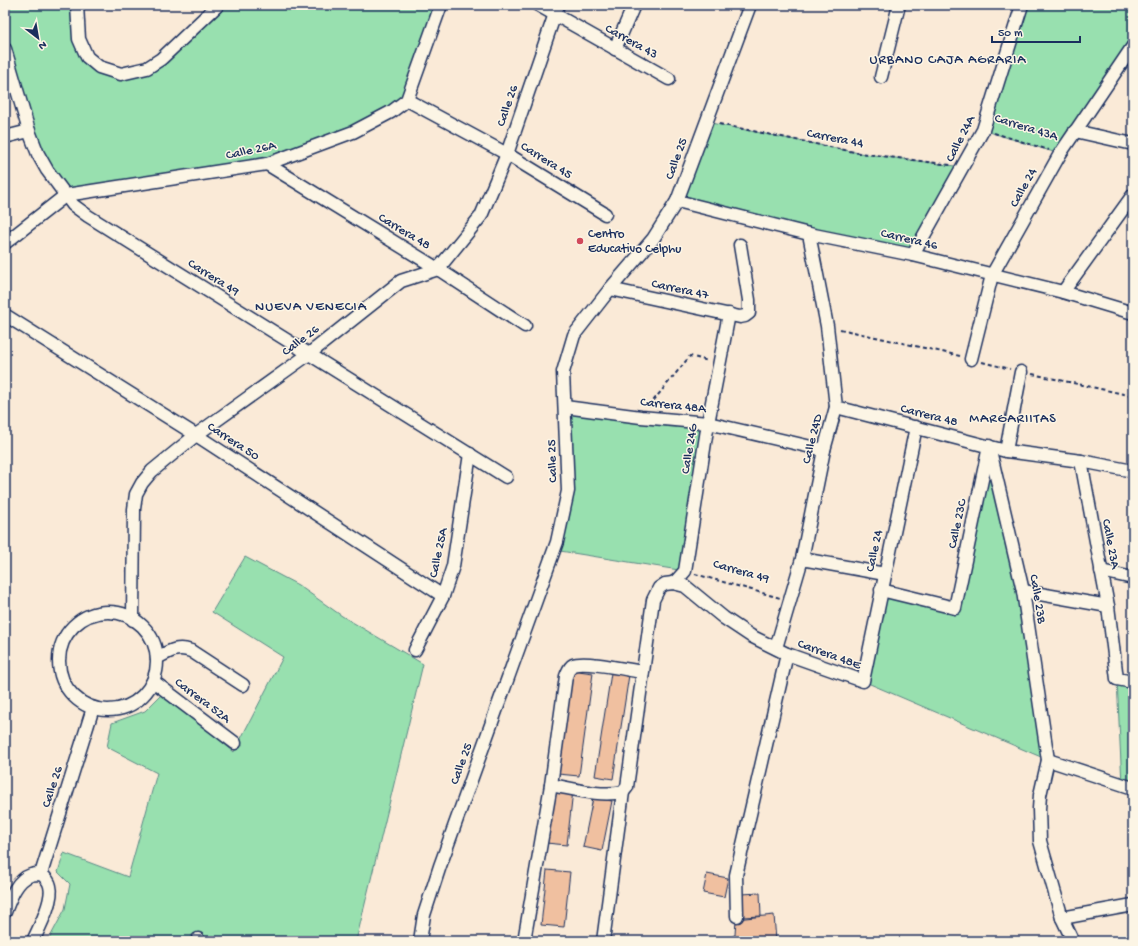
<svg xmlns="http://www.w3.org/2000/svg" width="1138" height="946" viewBox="0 0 1138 946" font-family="'Gochi Hand',sans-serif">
<rect width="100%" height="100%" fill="#faead7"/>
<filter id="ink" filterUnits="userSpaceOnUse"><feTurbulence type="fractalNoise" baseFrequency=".025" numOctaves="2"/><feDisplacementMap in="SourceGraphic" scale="8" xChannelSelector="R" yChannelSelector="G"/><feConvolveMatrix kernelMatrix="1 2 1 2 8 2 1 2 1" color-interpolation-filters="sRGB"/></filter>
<g filter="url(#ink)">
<g fill="#98e0af" stroke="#5a8886">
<polygon points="5,5 77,5 79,39 99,67 121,74 147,68 218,5 441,5 407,100 353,132 267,164 66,195 47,170 5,49"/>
<polygon points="1022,5 1133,5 1133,40 1060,154 983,130"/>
<polygon points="706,122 859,153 962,167 913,255 677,201"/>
<polygon points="565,407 708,423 685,571 554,550 568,491"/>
<polygon points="989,446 1024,597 1048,760 863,681 881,590 955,608"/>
<polygon points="245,557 298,585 342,616 423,664 356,941 48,941 65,909 70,884 58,872 64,853 128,877 157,773 107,747 112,723 145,711 163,693 234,752 283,657 212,612"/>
<polygon points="1117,679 1133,682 1133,789 1122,785"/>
</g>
<g fill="#f0c0a0" stroke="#1b2f5e">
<polygon points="571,670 593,673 579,776 558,774"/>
<polygon points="611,673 629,675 613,779 595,776"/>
<polygon points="552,788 573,790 567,845 546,843"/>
<polygon points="593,798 612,801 602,851 583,847"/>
<polygon points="547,870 570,872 564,927 541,925"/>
<polygon points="707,874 728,878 724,897 703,893"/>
<polygon points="760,893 761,916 743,917 741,894"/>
<polygon points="774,915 776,941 729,941 729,938 735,935 736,919"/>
</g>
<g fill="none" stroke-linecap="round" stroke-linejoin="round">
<defs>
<g id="minor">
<polyline points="77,5 79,39 87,57 99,67 121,74 147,68 161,59 218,5"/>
<polyline points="538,5 669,79"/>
<polyline points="5,49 29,131 38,154 47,170 73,205 88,216 506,477"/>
<polyline points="615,49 634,5"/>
<polyline points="881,77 899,5"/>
<polyline points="407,100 507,154 605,214"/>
<polyline points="1075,131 1133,144"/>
<polyline points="5,137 29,131"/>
<polyline points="267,164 438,269 525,326"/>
<polyline points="677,201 809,234 913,255 1063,292 1133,313"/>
<polyline points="5,243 66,195 267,164 353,132 391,112 407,100 441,5"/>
<polyline points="913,255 983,130 1022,5"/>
<polyline points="610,289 740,317 745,316 749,313 749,300 740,245"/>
<polyline points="1063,292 1133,195"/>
<polyline points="5,315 196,435 443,596"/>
<polyline points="971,359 992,275 1060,154 1133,46"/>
<polyline points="565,407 641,417 708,423 824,450"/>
<polyline points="836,407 1006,451 1081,461 1133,471"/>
<polyline points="989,446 1023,591 1048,760 1040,795 1039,809 1040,841 1062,918 1073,941"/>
<polyline points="1006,451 1021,372"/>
<polyline points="1081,461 1108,606 1117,679 1133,682"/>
<polyline points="802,559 885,574"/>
<polyline points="1101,571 1133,578"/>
<polyline points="673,583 677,580 685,571 708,423 729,314"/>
<polyline points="881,590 955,608 988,451"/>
<polyline points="1023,591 1108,606"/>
<circle cx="108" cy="661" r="49"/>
<polyline points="133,620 134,509 136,494 142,483 152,471 196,435 309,354 401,281 438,269 481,216 507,154 558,5"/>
<polyline points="776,648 802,559 824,450 836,407 827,326 809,234"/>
<polyline points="415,650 443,596 453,566 470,454"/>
<path d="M157 658C170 651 177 646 191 651L243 685"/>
<polyline points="153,681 235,743"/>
<polyline points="1048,760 1133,788"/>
<path d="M551 785C574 789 600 797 623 792L627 787 653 600 659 588 665 584 673 583 685 586 724 618 751 636 787 654 863 681 916 427"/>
<polyline points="41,874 93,708"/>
<path d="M5 912C10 899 16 880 31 875 34 874 38 874 41 874 45 877 49 881 50 886 54 900 39 928 33 941"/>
<polyline points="737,916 736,875 787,654"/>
<polyline points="1062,918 1133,905"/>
<polyline points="197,941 198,939"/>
<polyline points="420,941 424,915 440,866 557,542 568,491 563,372 574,335 610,289 653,239 677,201 750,5"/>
<path d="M524 941 551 785 566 676C568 672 569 667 573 665 585 660 628 670 642 672"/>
<polyline points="603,941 623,792"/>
</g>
</defs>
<use href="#minor" stroke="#1b2f5e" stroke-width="15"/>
<g stroke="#1b2f5e" stroke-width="2" stroke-dasharray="4 3" stroke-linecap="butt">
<polyline points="719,124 859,153 951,165"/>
<polyline points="994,133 1049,150"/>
<polyline points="840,329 960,356"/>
<polyline points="982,362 1010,369"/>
<polyline points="1032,374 1133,396"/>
<polyline points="649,406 690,356 708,361"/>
<polyline points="695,574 780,598"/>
</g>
<use href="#minor" stroke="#fcf5e5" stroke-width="12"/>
</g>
</g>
<circle fill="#d1495b" stroke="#fcf5e5" stroke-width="1.5" cx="580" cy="241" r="4"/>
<g text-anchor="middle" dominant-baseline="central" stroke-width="3" stroke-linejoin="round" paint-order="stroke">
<g font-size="13" fill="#1b2f5e" stroke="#fcf5e5">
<text transform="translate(631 42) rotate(29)">Carrera 43</text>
<text transform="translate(508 106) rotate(-71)">Calle 26</text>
<text transform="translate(1026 128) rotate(17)">Carrera 43A</text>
<text transform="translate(835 139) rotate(11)">Carrera 44</text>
<text transform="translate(961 139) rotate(-63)">Calle 24A</text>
<text transform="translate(251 151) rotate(-12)">Calle 26A</text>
<text transform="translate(677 159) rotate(-70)">Calle 25</text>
<text transform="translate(546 161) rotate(32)">Carrera 45</text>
<text transform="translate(1024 188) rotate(-61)">Calle 24</text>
<text transform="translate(404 232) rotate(31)">Carrera 48</text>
<text transform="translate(909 240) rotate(13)">Carrera 46</text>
<text transform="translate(213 278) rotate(32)">Carrera 49</text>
<text transform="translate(680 290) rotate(12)">Carrera 47</text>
<text transform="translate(301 341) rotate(-37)">Calle 26</text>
<text transform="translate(673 406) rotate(6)">Carrera 48A</text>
<text transform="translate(929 416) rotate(14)">Carrera 48</text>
<text transform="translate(813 439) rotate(-76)">Calle 24D</text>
<text transform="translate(233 442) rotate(33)">Carrera 50</text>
<text transform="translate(690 449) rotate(-81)">Calle 24G</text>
<text transform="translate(553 461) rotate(-92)">Calle 25</text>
<text transform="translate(958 524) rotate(-78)">Calle 23C</text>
<text transform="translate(1110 544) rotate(79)">Calle 23A</text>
<text transform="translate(875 551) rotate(-78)">Calle 24</text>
<text transform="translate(439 553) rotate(-78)">Calle 25A</text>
<text transform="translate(741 572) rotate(16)">Carrera 49</text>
<text transform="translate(1037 599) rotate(80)">Calle 23B</text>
<text transform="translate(829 655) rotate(20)">Carrera 48E</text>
<text transform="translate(202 701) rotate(37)">Carrera 52A</text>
<text transform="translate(462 764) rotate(-70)">Calle 25</text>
<text transform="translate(53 787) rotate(-72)">Calle 26</text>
</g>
<g font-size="13" fill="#1b2f5e" stroke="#fcf5e5" text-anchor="start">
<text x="588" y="234">Centro<tspan x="588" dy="15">Educativo Celphu</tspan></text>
</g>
<g font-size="14" letter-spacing="1" fill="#1b2f5e" stroke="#fcf5e5">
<text x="948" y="60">URBANO CAJA AGRARIA</text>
<text x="311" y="307">NUEVA VENECIA</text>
<text x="1013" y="419">MARGARIITAS</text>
</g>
</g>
<rect width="1138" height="946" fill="none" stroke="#fcf5e5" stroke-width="20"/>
<rect x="10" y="10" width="1118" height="926" fill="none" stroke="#1b2f5e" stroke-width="1.5" filter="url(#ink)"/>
<g transform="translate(38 38) rotate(149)" stroke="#fcf5e5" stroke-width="3" paint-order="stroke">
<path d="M0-3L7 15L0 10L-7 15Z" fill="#1b2f5e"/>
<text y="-6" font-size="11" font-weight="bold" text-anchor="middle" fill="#1b2f5e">N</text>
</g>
<path d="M992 36v6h88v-6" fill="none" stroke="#1b2f5e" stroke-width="2"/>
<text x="998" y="36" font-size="12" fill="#1b2f5e" stroke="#fcf5e5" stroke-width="3" paint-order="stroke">50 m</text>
</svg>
